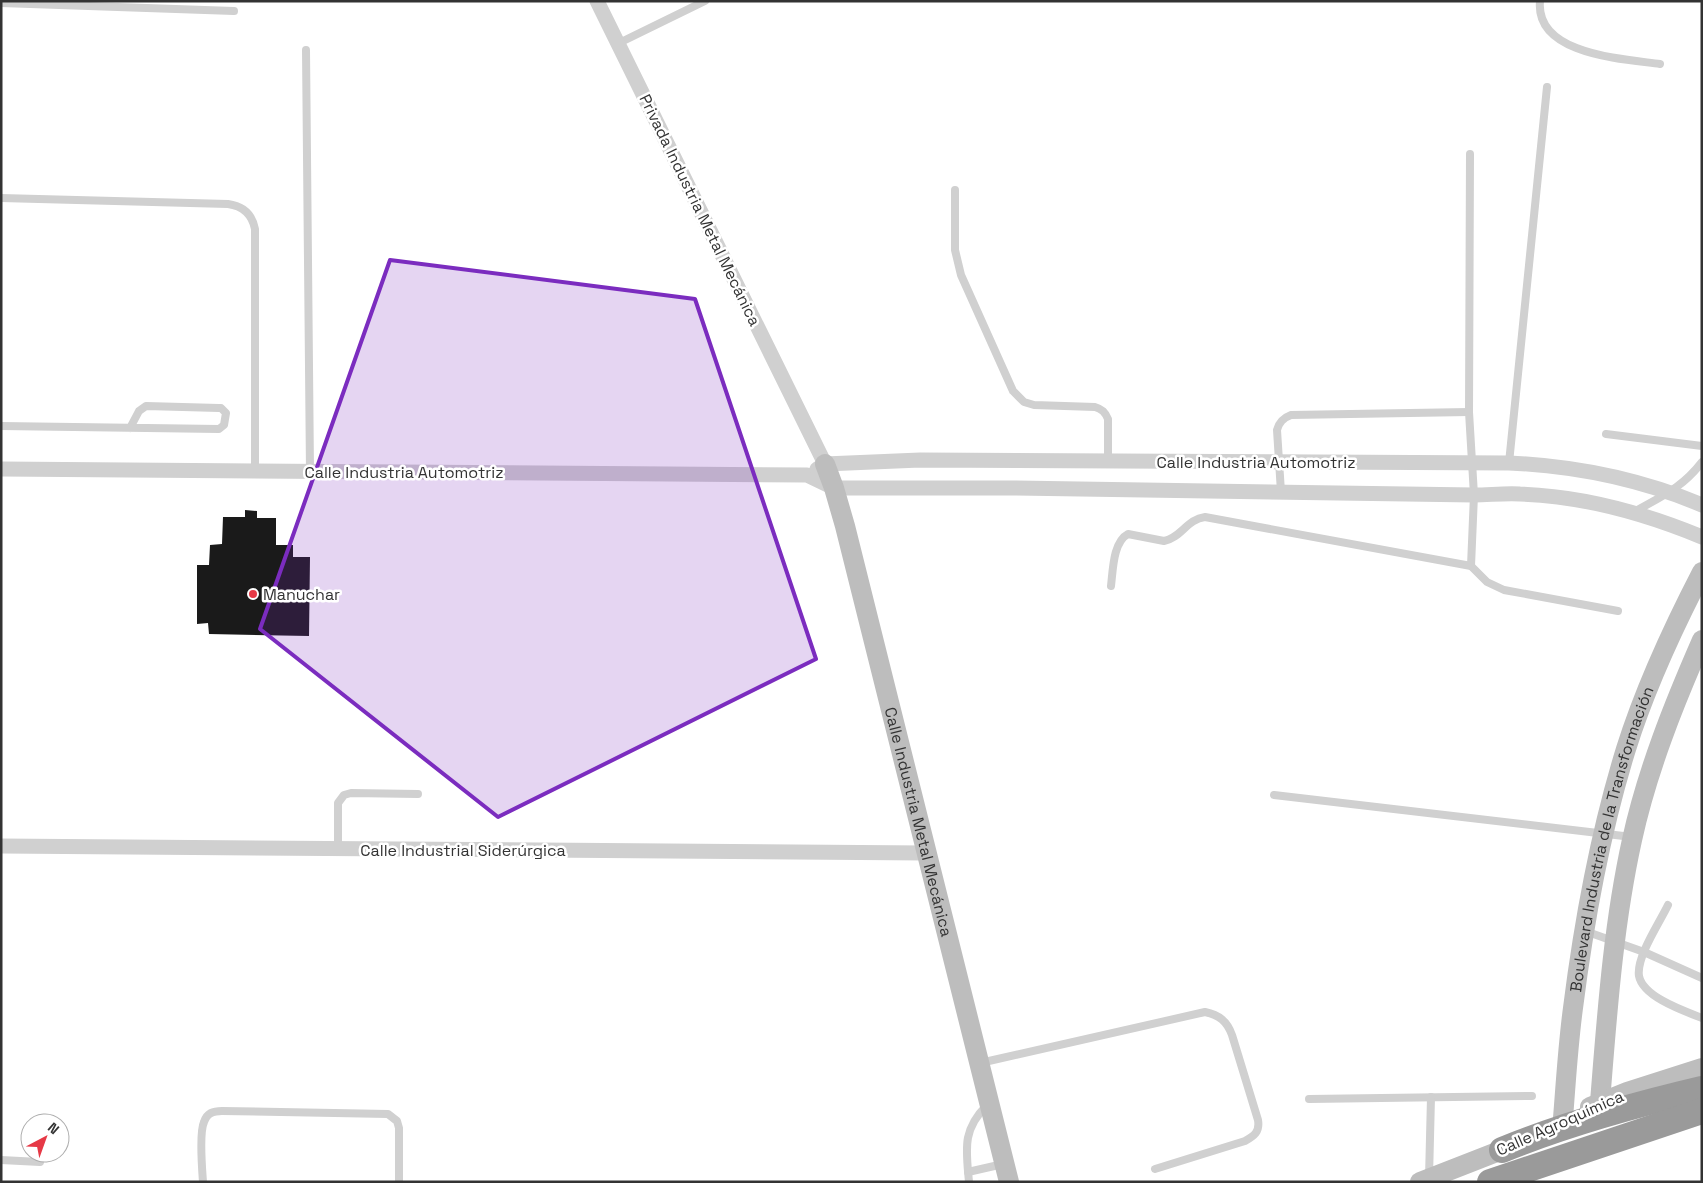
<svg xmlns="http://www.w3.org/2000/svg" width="1703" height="1183" viewBox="0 0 1703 1183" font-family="'Space Grotesk',sans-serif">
<rect width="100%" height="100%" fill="#fff"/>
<polygon fill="#1a1a1a" points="245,510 257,511 257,518 276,518 276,545 293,545 293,557 310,557 309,636 209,634 208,623 197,624 197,565 209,565 210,545 222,544 223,517 245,517"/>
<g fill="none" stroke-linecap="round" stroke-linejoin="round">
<g stroke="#d0d0d0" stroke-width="8">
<path d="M1540 1C1535 55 1624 59 1660 64"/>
<polyline points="1,3 234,11"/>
<polyline points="617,44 705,1"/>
<polyline points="306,50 310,472"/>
<polyline points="1470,154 1469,412 1474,495 1471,566 1487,582 1504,590 1618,611"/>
<path d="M955 190V250L961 275 1013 391 1024 402 1034 405 1095 407C1102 409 1105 412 1108 419V461"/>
<path d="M1 198 228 204C243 206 252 214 255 229V471"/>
<polyline points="1,426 219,429 224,425 226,413 221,408 219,408 146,406 139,411 130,428"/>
<polyline points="1606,434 1702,446"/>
<polyline points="1509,463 1547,87"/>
<path d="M1281 492 1277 430C1279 422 1283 418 1291 415L1469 412"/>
<path d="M1634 512C1662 496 1682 488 1702 462"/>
<path d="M1111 586C1113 570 1113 542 1128 534L1164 541C1181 538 1187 519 1205 517L1471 566"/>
<polyline points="1274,795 1632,837"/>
<polyline points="338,849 338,803 344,795 351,793 418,794"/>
<path d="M1668 905C1660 922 1636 957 1639 976 1643 997 1684 1011 1702 1018"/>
<polyline points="1585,931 1644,952 1702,978"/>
<path d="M980 1063 1205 1012C1219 1015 1227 1021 1232 1035L1258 1120C1260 1132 1254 1136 1245 1141L1155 1169"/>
<polyline points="1309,1099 1532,1096"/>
<polyline points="1,1160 40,1162"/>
<polyline points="968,1172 1003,1164"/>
<polyline points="1429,1178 1431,1097"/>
<path d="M203 1182C202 1168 199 1133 204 1122 207 1113 213 1111 222 1111L388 1114 397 1121 399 1128V1182"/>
<path d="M969 1182C966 1149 962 1130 987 1105"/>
</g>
<g stroke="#d0d0d0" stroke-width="15">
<polyline points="597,1 825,464"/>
<path d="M1 469 807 475 834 488H1015L1474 495C1489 495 1505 493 1520 494 1583 496 1644 513 1702 537"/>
<path d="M817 469 825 464 920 460 1509 463C1576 466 1640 479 1702 505"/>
<polyline points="1,846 925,853"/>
</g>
<g stroke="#bdbdbd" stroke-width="20">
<path id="s1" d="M825 464 834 488 845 526 1009 1182"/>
<path d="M1600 1102C1607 1015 1613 926 1632 840 1647 771 1674 704 1702 640"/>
<polyline points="1590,1107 1627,1092 1702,1068"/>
<path id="s2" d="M1563 1118C1566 1081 1568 1045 1573 1008 1584 921 1600 833 1626 749 1645 688 1673 628 1702 572"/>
<polyline points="1420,1182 1502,1150 1515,1143"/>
</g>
<g stroke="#9a9a9a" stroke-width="26">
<path d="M1502 1150C1566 1124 1634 1105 1702 1089"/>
<polyline points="1490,1182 1702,1111"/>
</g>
</g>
<path fill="#7b2cbf" fill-opacity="0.2" stroke="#7b2cbf" stroke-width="4" stroke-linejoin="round" d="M390 260 695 299 816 659 498 817 260 629Z"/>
<circle fill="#e63946" stroke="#fff" stroke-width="2" cx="253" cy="594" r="5"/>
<g text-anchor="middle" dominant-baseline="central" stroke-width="5" stroke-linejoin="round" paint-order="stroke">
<g font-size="16" fill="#333" stroke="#fff">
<text transform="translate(700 210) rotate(64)">Privada Industria Metal Mecánica</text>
<text x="1256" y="462">Calle Industria Automotriz</text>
<text x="404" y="472">Calle Industria Automotriz</text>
<text stroke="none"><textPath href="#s1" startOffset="370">Calle Industria Metal Mecánica</textPath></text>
<text stroke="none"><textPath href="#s2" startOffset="284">Boulevard Industria de la Transformación</textPath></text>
<text x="463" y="850">Calle Industrial Siderúrgica</text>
<text transform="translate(1560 1123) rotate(-24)">Calle Agroquímica</text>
</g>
<g font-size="16" fill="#333" stroke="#fff" text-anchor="start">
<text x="263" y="594">Manuchar</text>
</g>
</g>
<rect width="1703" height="1183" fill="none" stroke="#333333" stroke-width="5"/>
<g transform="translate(45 1138) rotate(41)"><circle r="24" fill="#ffffff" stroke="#adadad"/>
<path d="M0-4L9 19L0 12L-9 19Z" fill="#e63946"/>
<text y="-8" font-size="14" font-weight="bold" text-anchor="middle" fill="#333333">N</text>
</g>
</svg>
